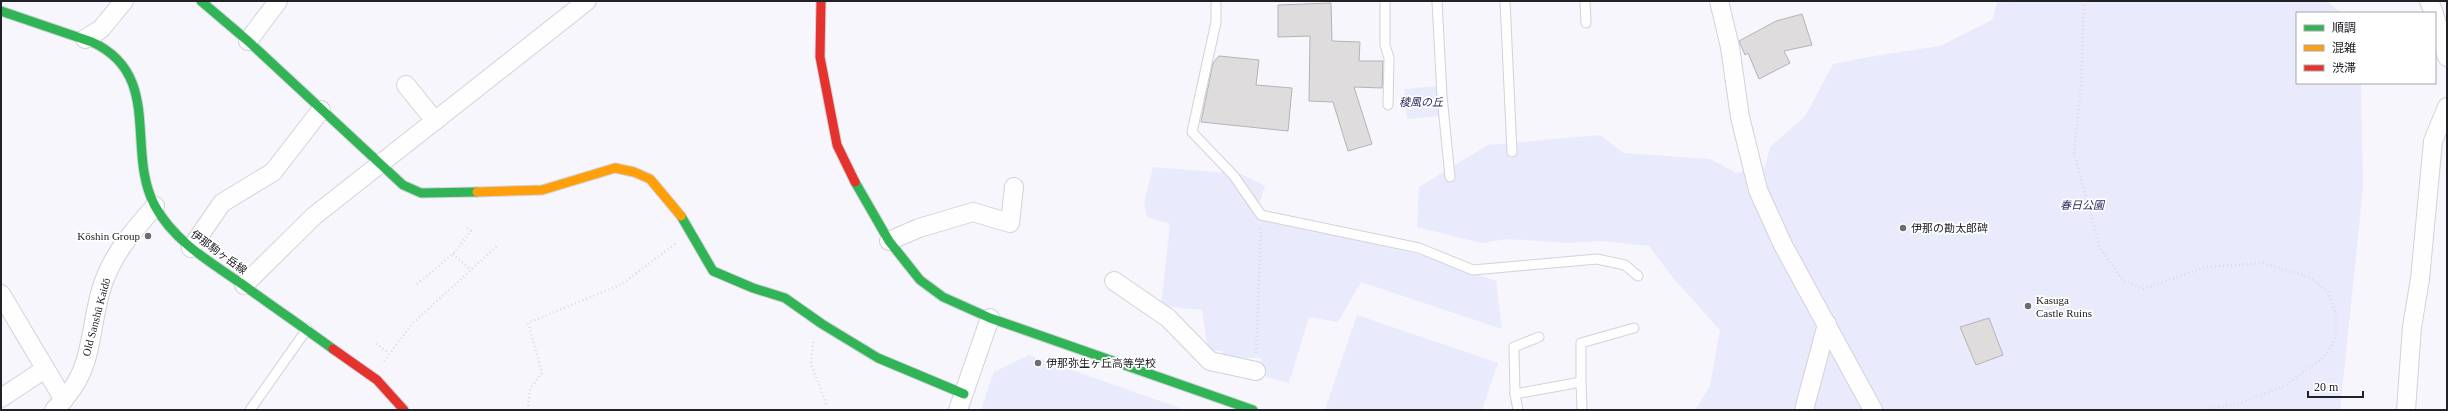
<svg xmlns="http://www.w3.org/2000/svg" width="2448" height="411" viewBox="0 0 2448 411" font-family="'Times New Roman','Noto Sans JP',serif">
<rect width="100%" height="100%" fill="#f6f6fc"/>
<g fill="#eaeafd">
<polygon points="1998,1 2327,1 2341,13 2297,13 2297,83 2361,83 2363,189 2340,410 1695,410 1710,386 1720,330 1673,278 1649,246 1602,241 1568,243 1508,239 1481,243 1417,227 1419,187 1488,145 1600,135 1624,153 1710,159 1737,173 1765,167 1770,147 1806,115 1833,64 1874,56 1940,46 1992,20"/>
<polygon points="1436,86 1439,116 1407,119 1404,89"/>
<polygon points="1153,167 1241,174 1265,186 1255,217 1421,255 1496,281 1502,329 1361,282 1338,322 1309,317 1289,383 1263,376 1261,358 1223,358 1222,351 1208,350 1202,310 1161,306 1170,224 1147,217 1144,203"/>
<polygon points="1357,315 1498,363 1482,410 1325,410"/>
<polygon points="1029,355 1186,410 981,410 994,372"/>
</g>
<g fill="#dedcdc" stroke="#b6b3b3">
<polygon points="1331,3 1332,41 1360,42 1359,61 1383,61 1382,88 1354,87 1372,144 1348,151 1333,102 1309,101 1310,36 1278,37 1278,5"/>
<polygon points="1802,14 1812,45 1784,51 1790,63 1759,79 1748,53 1745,55 1739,41 1776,21"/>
<polygon points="1219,56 1259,60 1256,85 1292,88 1288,131 1201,122 1213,63"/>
<polygon points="1989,318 2003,355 1976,365 1960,327"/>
</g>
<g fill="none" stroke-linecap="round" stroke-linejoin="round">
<defs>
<g id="lane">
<polyline points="1216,1 1216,22 1192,132 1234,176 1261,215 1419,248 1473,270 1597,259 1625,265 1638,276"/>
<polyline points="1385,1 1385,45 1389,58 1388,105"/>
<polyline points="1437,1 1442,96 1450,177"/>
<polyline points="1505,1 1512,152"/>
<polyline points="1585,1 1586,23"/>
<polyline points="1581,382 1581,343 1634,328"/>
<polyline points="1515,394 1581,382 1582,410"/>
<polyline points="250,410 307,329"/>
<polyline points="1518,410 1515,394 1514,347 1539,337"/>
</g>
<g id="street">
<polyline points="1719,1 1730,47 1740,117 1758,190 1783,245 1873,410"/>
<polyline points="2429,1 2434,13"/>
<polyline points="2435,17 2447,57"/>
<polyline points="85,39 101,29 124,1"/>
<polyline points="248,41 278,1"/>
<polyline points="406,85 435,121"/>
<polyline points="889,241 919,228 973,212 1010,223 1014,187"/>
<polyline points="191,248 222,203 273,172 321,110"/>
<polyline points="1114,281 1168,318 1210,361 1256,371"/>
<polyline points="244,285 314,216 587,1"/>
<polyline points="1,294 64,400"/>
<polyline points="1,398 45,369"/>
<path d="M54 410C64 400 75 387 81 373 93 347 93 309 104 281 115 251 134 230 155 206"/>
<polyline points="958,410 990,318"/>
<polyline points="1804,410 1827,324"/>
<polyline points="2406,410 2412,327 2420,279 2433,141 2447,107"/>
</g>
<g id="fast">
<polyline points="201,1 248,41 403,185 421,193 477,192"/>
<path d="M1 11 92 42C164 75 125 151 155 206 174 241 210 262 242 284 272 306 303 327 333 349"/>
<polyline points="855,182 889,241 920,280 943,297 990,318 1253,410"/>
<polyline points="681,216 713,271 753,288 785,298 822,324 878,358 964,394"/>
</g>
<polyline id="slow" points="477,192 542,190 615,168 634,172 650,179 681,216"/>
<g id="jam">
<polyline points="821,1 820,57 837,145 855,182"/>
<polyline points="333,349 377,380 404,410"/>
</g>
</defs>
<use href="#lane" stroke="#d2d2d9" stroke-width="11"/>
<use href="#street" stroke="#d2d2d9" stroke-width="20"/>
<use href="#fast" stroke="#d2d2d9" stroke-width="11"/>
<use href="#slow" stroke="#d2d2d9" stroke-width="11"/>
<use href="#jam" stroke="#d2d2d9" stroke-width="11"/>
<g stroke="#dbdbdd" stroke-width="2.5" stroke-dasharray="1 3" stroke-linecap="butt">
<polyline points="2084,1 2081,86 2074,153 2100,248 2123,280 2143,289 2206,267 2262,263 2309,277 2328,292 2336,314 2336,338 2324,357 2286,385 2240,403 2205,410"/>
<polyline points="2010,2 2013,1"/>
<polyline points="453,254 471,270"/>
<polyline points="417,284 453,254 471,231 465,226"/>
<polyline points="813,342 811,364 827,406"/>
<polyline points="376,344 389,353"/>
<polyline points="1256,353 1261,228"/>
<polyline points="384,361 411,325 497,246"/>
<polyline points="528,410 530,389 542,373 528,323 622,284 675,244"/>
</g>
<use href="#lane" stroke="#fefeff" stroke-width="9"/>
<use href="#street" stroke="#fefeff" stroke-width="18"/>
<use href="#fast" stroke="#30b455" stroke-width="9"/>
<use href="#slow" stroke="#ff9f0a" stroke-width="9"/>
<use href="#jam" stroke="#e5322d" stroke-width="9"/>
</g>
<g fill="#6c6c72" stroke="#fff" stroke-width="1.5">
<circle cx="1903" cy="228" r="4"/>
<circle cx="148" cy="236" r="4"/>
<circle cx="2028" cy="306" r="4"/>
<circle cx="1038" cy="363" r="4"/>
</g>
<g text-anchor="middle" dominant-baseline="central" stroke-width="3.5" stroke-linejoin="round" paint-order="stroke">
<g font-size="11" font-style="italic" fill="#2f2964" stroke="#fff">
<text x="1421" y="102">稜風の丘</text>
<text x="2082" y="205">春日公園</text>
</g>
<g font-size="11" fill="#212128" stroke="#fff" text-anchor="start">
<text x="1911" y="228">伊那の勘太郎碑</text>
<text x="140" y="236" text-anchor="end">Kōshin Group</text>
<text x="2036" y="300">Kasuga<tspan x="2036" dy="13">Castle Ruins</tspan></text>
<text x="1046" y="363">伊那弥生ヶ丘高等学校</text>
</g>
<g font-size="11" fill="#212128" stroke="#fff">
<text transform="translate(219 252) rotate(36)">伊那駒ヶ岳線</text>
<text transform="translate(96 317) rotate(-75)">Old Sanshū Kaidō</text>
</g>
</g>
<rect width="2448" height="411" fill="none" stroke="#212128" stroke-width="4"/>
<rect x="2296" y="12" width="140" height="72" fill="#ffffff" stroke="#a6a6a9"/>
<rect x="2304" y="25" width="20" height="6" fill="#30b455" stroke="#a6a6a9"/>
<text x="2332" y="32" font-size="12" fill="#212128">順調</text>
<rect x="2304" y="45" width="20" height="6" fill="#ff9f0a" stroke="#a6a6a9"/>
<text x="2332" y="52" font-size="12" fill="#212128">混雑</text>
<rect x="2304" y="65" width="20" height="6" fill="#e5322d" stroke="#a6a6a9"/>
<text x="2332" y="72" font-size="12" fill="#212128">渋滞</text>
<path d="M2308 391v6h55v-6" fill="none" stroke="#212128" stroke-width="2"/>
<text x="2314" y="391" font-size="12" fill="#212128" stroke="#ffffff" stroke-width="3" paint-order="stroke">20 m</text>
</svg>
